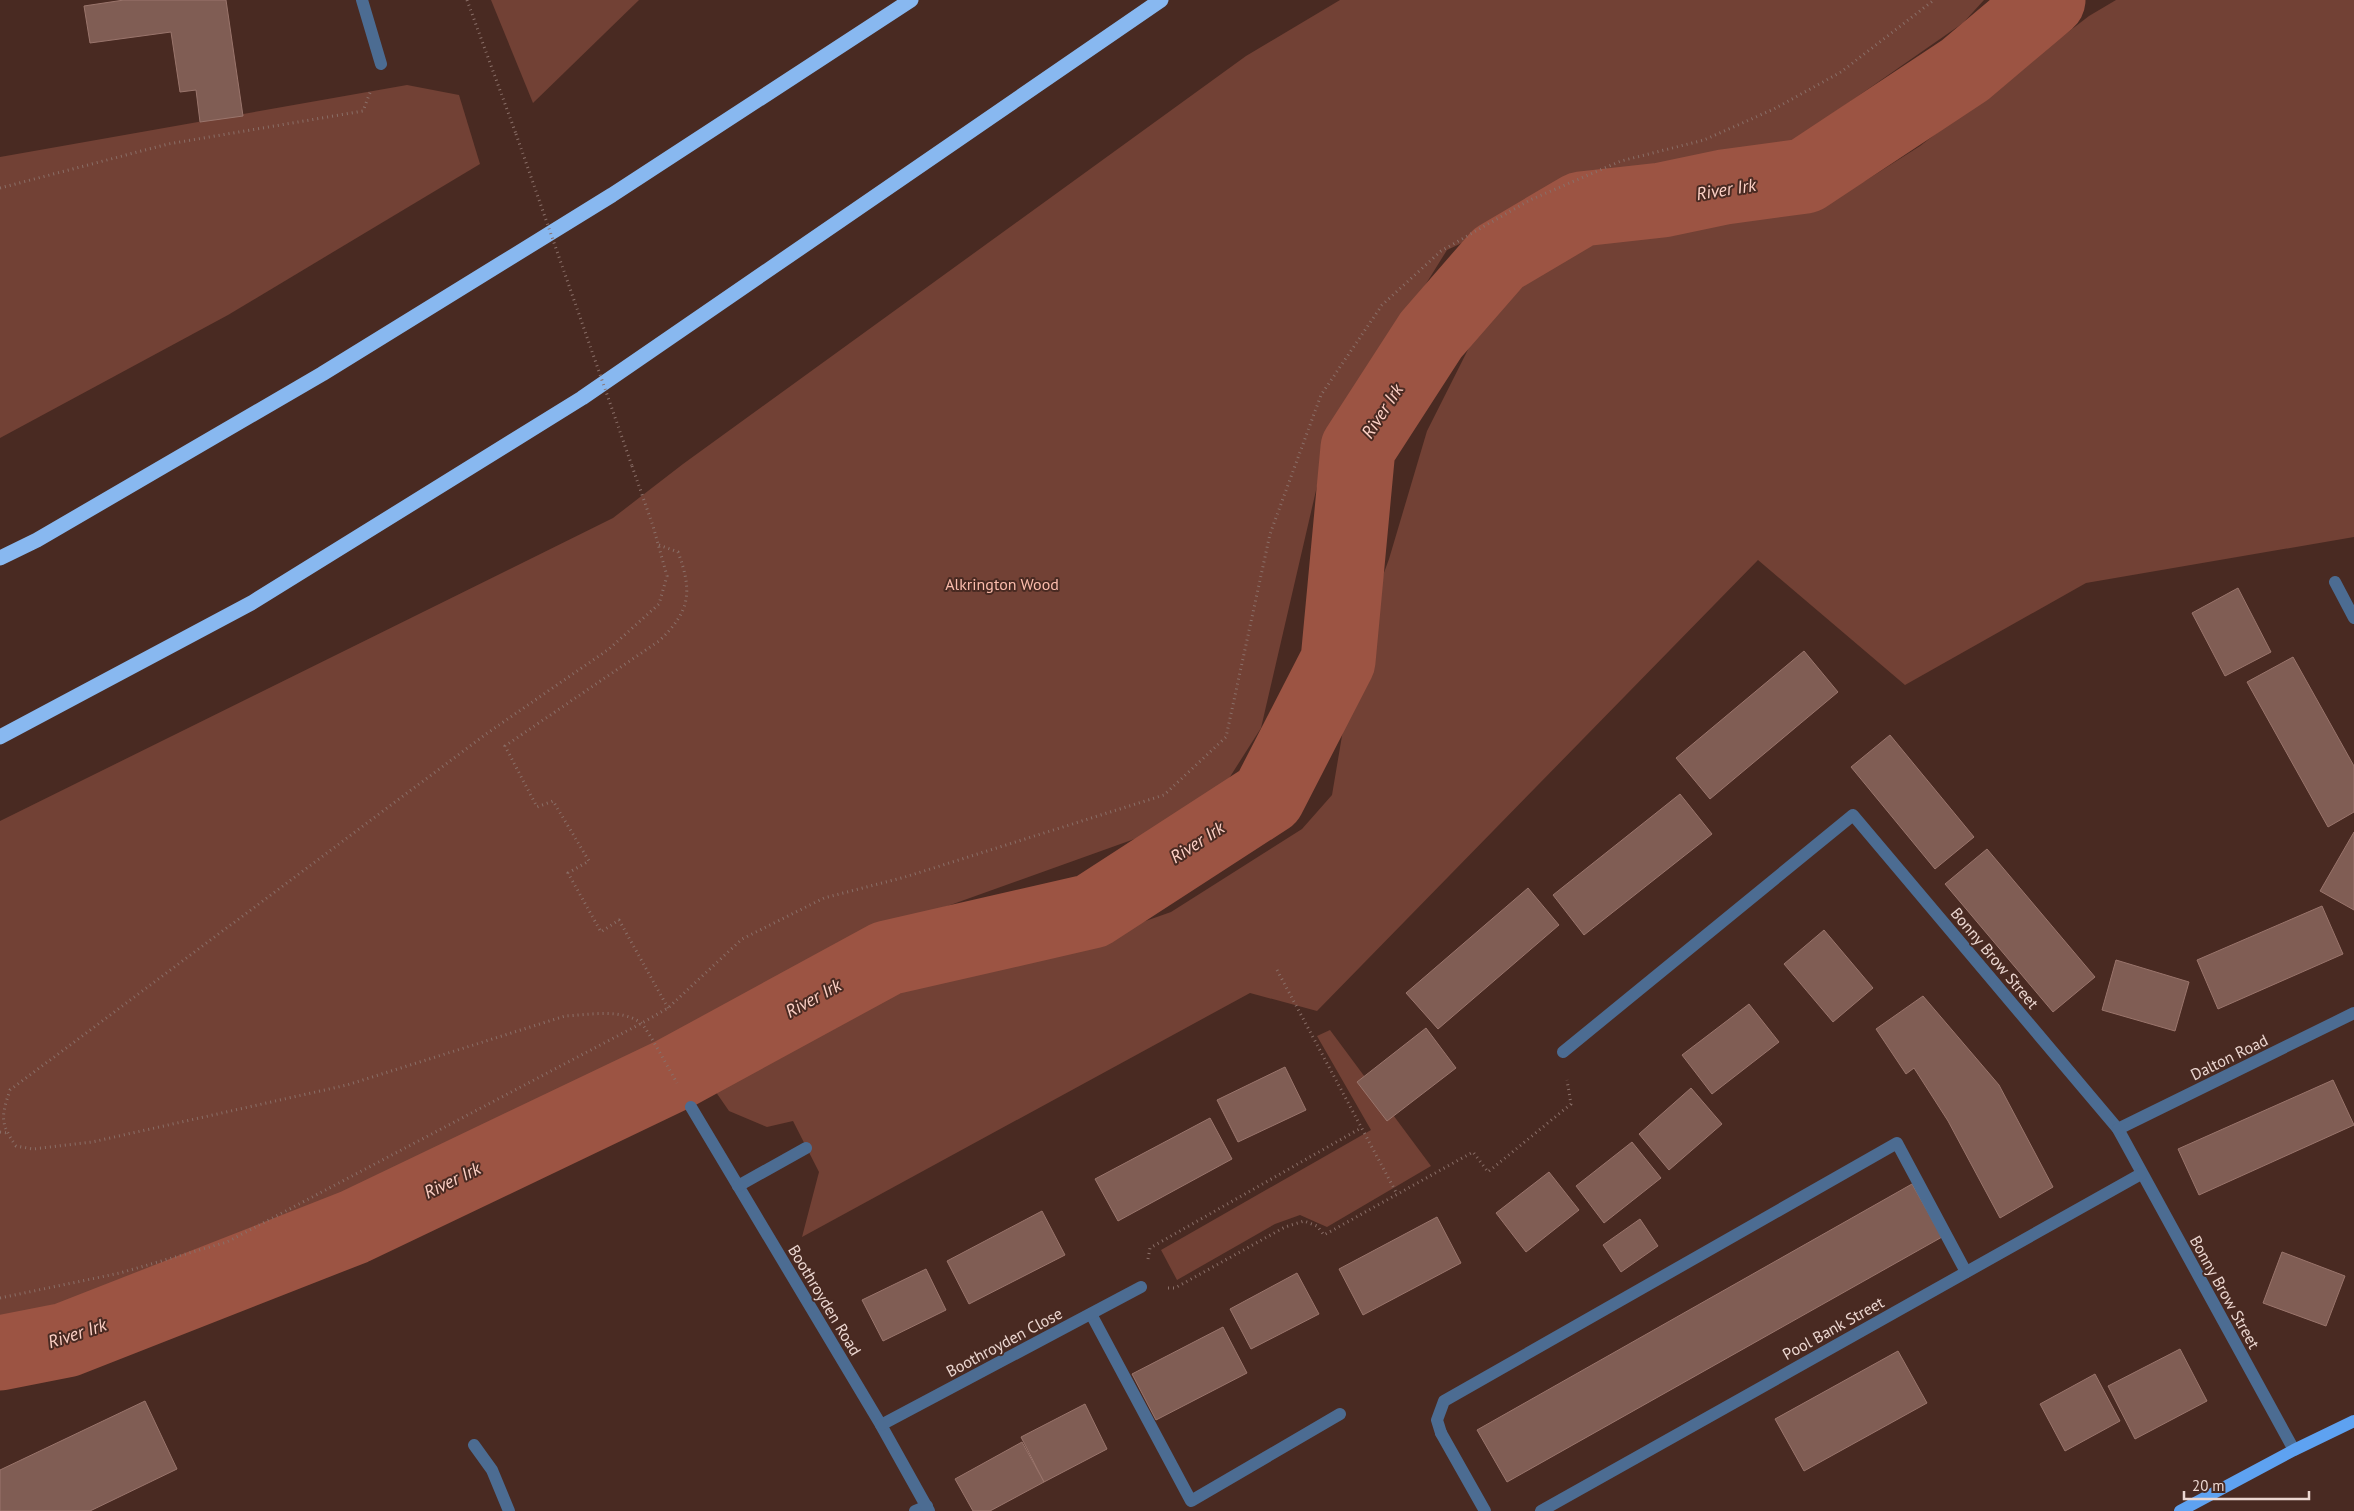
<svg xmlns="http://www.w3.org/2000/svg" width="2354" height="1511" viewBox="0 0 2354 1511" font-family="'PT Sans',sans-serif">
<rect width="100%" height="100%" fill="#492a22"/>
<g fill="#724135">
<polygon points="491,0 639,0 533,103"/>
<polygon points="1340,0 1984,0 1963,23 1792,142 1596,180 1447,250 1327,443 1261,728 1207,813 833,947 652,1051 281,1239 0,1321 0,821 613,518 683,464 1246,56"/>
<polygon points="2116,0 2354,0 2354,537 2086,583 1905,685 1758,560 1317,1011 1250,993 802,1237 819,1172 793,1121 767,1127 729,1111 711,1085 844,1005 1004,953 1106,935 1171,912 1302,829 1332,795 1357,647 1389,559 1427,431 1499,288 1524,265 1549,248 1588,232 1656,218 1735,212 1794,203 1865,181 1920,146 2089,16"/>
<polygon points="407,85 459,95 480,164 228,315 0,438 0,157"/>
<polygon points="1330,1030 1431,1166 1327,1227 1300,1215 1275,1224 1177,1280 1161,1250 1371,1130 1317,1036"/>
</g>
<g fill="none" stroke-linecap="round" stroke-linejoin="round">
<polyline stroke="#9c5443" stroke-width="75" points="0,1353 66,1340 354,1227 674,1074 887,958 1092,911 1268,797 1338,661 1358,448 1431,335 1498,258 1581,209 1662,200 1724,187 1805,176 1965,70 2048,0"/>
</g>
<g fill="#805d54" stroke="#9a756c">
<polygon points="124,0 226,0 243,116 200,122 196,90 180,92 171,32 90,43 84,6"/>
<polygon points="2238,588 2271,652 2225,676 2192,613"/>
<polygon points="1804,651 1838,692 1710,799 1676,758"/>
<polygon points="2293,657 2354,766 2354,812 2328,827 2247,682"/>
<polygon points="1890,735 1974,837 1935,869 1851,767"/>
<polygon points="1680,794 1712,834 1584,935 1553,895"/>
<polygon points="2354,832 2354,910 2320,891"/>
<polygon points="1987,849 2095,977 2053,1012 1945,884"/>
<polygon points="1528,888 1559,925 1438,1029 1406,993"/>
<polygon points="2322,906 2343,954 2218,1009 2197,960"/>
<polygon points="1824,930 1873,988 1833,1022 1784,964"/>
<polygon points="2116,960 2189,982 2175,1031 2102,1010"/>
<polygon points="1923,996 1999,1085 2053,1187 2000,1218 1948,1121 1914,1068 1906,1074 1876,1029"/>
<polygon points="1749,1004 1779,1042 1712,1094 1682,1055"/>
<polygon points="1426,1028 1456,1068 1387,1121 1357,1082"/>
<polygon points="1285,1067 1306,1110 1238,1142 1217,1100"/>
<polygon points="2333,1080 2354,1125 2199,1195 2178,1149"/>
<polygon points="1691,1088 1722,1124 1669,1170 1639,1134"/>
<polygon points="1210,1118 1232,1159 1118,1221 1095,1179"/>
<polygon points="1632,1142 1661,1178 1604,1223 1576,1186"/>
<polygon points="1549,1172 1579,1210 1526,1252 1496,1213"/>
<polygon points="1912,1184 1942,1237 1507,1482 1477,1430"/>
<polygon points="1042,1211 1065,1255 969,1304 947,1261"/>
<polygon points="1437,1217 1461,1263 1363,1315 1339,1269"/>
<polygon points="1640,1219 1658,1246 1621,1272 1603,1245"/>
<polygon points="2282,1252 2345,1276 2326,1326 2263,1303"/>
<polygon points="926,1269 946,1310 883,1341 862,1300"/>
<polygon points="1297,1273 1319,1314 1251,1349 1230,1309"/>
<polygon points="1223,1327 1247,1373 1156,1420 1132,1374"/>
<polygon points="2180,1349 2207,1401 2135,1439 2108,1386"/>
<polygon points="1898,1351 1927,1403 1804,1471 1775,1419"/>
<polygon points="2095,1374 2120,1421 2065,1451 2040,1404"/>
<polygon points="145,1401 177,1469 90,1511 0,1511 0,1470"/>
<polygon points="1085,1404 1107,1449 1044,1482 1021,1437"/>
<polygon points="1022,1442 1044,1482 990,1511 973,1511 955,1479"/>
</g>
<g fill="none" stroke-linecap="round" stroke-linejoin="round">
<g stroke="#8a6f68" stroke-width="3" stroke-dasharray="1 4" stroke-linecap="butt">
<polyline points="467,0 516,134"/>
<polyline points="0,188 168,144 363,111 371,90"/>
<path d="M632 466 653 526 667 576 659 604 609 649 486 734 10 1090C1 1117 0 1123 16 1146L33 1149 92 1142 347 1085 565 1016C588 1015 621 1008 641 1023 647 1028 671 1073 677 1083"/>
<path d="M659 545 678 552C693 592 690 612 659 641L505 746 537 807 553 801 589 861 568 873 601 932 619 920 668 1008"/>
<polyline points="1277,970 1397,1194"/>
<polyline points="0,1132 7,1133"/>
<polyline points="1148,1259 1150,1248 1361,1128"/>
<polyline points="1168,1288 1175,1288 1285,1227 1304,1221 1317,1226 1324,1235 1473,1152 1488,1172 1571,1104 1567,1080"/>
<polyline points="0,1298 120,1273 227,1242 642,1023 668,1008 742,939 824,898 905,877 1164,795 1226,737 1270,534 1321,395 1382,305 1441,251 1530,200 1621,161 1704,140 1774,109 1841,72 1934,0"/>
</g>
<g stroke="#4c6c92" stroke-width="12">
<polyline points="1091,1314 1191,1501 1340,1414"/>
<polyline points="1441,1433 1437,1420 1444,1401 1897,1143 1966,1272"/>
<polyline points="474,1445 492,1470 509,1511"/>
<polyline points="915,1511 927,1506"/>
</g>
<g stroke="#4c6c92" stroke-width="12">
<polyline points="362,0 381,64"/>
<polyline points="2335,582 2354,618"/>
<polyline points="1563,1052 1853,815 2118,1129 2294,1450"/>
<polyline points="691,1107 881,1425 929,1511"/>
<polyline points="2118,1129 2354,1013"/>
<polyline points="738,1186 806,1148"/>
<polyline points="881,1425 1141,1287"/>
<polyline points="1441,1433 1485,1511"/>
<polyline points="1541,1511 2141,1174"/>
</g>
<polyline stroke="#5ea2f1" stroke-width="12" points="2180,1511 2294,1450 2354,1421"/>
<g stroke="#88b8f0" stroke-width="15">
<polyline points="0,558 37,540 322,374 612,195 911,0"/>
<polyline points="0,737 253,602 582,398 1161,0"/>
</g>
<polyline stroke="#8a6f68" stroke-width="3" stroke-dasharray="1 4" stroke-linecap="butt" points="516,134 632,466"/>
</g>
<g text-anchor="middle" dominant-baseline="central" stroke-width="4" stroke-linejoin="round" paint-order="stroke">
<g font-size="16" fill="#fbbcac" stroke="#492a22">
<text x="1002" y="584">Alkrington Wood</text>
</g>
<g font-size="16" fill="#ecd7d1" stroke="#492a22">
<text transform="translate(1995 958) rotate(50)">Bonny Brow Street</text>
<text transform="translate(2229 1057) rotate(-26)">Dalton Road</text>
<text transform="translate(2225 1292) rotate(61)">Bonny Brow Street</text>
<text transform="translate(825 1300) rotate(59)">Boothroyden Road</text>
<text transform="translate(1833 1328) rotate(-29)">Pool Bank Street</text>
<text transform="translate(1004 1342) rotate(-28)">Boothroyden Close</text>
</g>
<g font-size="18" font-style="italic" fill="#fdd1c6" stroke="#492a22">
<text transform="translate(1726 189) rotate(-9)">River Irk</text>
<text transform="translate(1382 411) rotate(-57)">River Irk</text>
<text transform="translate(1197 842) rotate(-33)">River Irk</text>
<text transform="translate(813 998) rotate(-29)">River Irk</text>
<text transform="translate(452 1180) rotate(-26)">River Irk</text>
<text transform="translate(77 1333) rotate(-18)">River Irk</text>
</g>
</g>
<path d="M2184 1491v8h125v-8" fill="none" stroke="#ecd7d1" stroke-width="2.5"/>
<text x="2192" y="1491" font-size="15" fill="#ecd7d1" stroke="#492a22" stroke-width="4" paint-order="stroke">20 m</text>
</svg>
